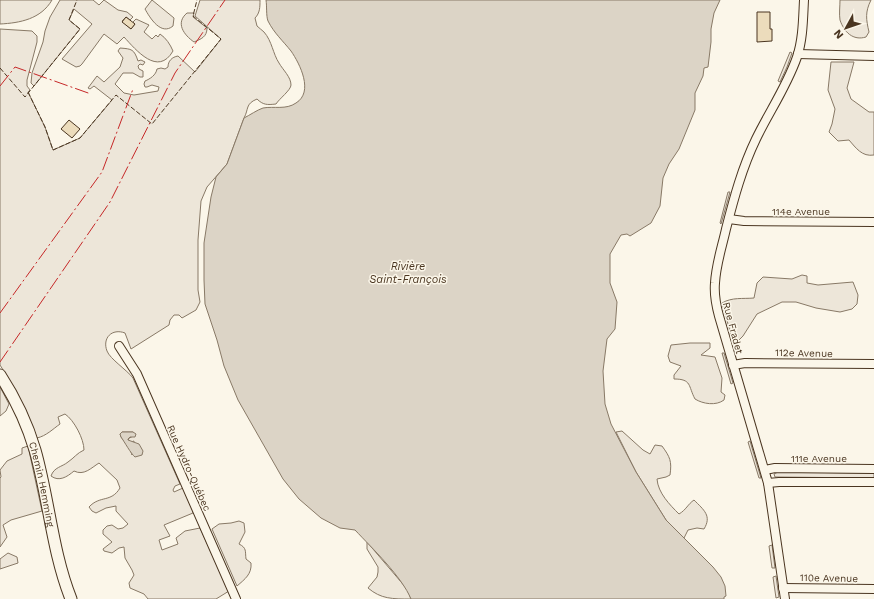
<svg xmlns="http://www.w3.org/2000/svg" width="874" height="599" viewBox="0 0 874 599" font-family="'Work Sans',sans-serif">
<rect width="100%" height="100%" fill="#fbf6e9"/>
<g fill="#ede6d9" stroke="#887966" fill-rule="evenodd">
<path d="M0 0H52C41 19 20 23 0 24Z"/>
<path d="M60 0H93L99 5 104 0 118 10 127 12 133 17 130 20 126 17 122 21 131 29 135 24 133 22 136 19 149 25 144 32 152 39 156 35 158 37 160 34C166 38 170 44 173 51 158 77 136 50 124 37L117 44 104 34 82 64 80 66 76 67 62 59 92 24 74 9 69 20 80 29 34 86 31 83 32 73 43 42 45 31 50 17Z"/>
<path d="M152 0 174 18 173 26C161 36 150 18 145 9Z"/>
<path d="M200 0H260C260 7 260 13 255 18L257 26C259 28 262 30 264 32 272 41 273 54 279 63 283 70 291 77 291 85 291 90 279 99 276 104 267 105 263 105 257 99 245 104 249 109 244 118L227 164 207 187 201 201 198 240V290L200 302 196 310 182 318 179 315H174L170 320 169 325 131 349 125 333C112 328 102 338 107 351 110 359 127 370 133 378L180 484 175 486 173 490 174 492 183 488 193 511V513L164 525 170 536 159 540 162 550 178 544 176 538 185 531 200 528 229 591 216 599H148L144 594 130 588 129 583 134 575 132 570 125 558 124 547 119 548 112 553 104 551 103 549 112 542 103 534V530L107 526 112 525 118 529 123 528 128 524 116 511V506L106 508 96 513 92 511 89 507C100 495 111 503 120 488L117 480 99 463C91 468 84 476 74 471 67 477 59 482 51 476 54 467 62 467 68 462 74 458 77 453 84 450 84 439 74 420 65 414L58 417 60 424C53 429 46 436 37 438 27 412 15 388 0 365V29L32 31 37 36V42L27 80V86L30 90 28 92 45 127 53 150 80 138 112 100 94 86 90 89 88 88 97 76 104 82 120 67 123 58 118 51 120 48C132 49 134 49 138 61L141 60 145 62 143 65 140 64 138 66 139 69 143 71V77H140L133 73H123L115 84 124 93 134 95 158 91 159 87 152 85 147 87H145L144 84 145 81C150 79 156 75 157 69L161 68 165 69 168 67C168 61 172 57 178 56L195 72 221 39 195 16ZM122 432H133V436L128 439 131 442 134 441 132 455 130 449 121 437 120 434Z"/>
<path d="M840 0H871C865 12 866 19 869 32L866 37C853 41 844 32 840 20 839 14 840 6 840 0Z"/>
<path d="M187 13H194L193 17 207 28C207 37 201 39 194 42 184 35 175 23 187 13Z"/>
<polygon points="790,52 792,53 787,67 780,82 778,81"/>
<path d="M831 62H854L847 88 851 99 869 112H874V155C862 157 856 148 849 140L838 141 829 132 832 124 835 109 828 90Z"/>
<polygon points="728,192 730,192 721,224 720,223"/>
<path d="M802 275 807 276V283L818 285 853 282 858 295 857 304 852 309 840 312 816 308 796 302H782L757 314 743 336 734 345 722 303C732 297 743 299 754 298L757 283 763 277 792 279Z"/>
<path d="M690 343H710V348L701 355 715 357 722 378 721 392 725 395 724 400C716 406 703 404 695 399 688 386 692 379 674 379V375L681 366 670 362 668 356 671 345Z"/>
<polygon points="722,353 724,353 733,383 731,384"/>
<polygon points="0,387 9,404 6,411 0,416"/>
<path d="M622 431 643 450 650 454 655 445 662 446C670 457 672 461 670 475L666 477 657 479C658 493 670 505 679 514 686 510 688 504 694 500 704 510 712 516 704 529L697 528 688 530 684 538 666 520 636 472 616 432Z"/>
<polygon points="750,441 761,478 759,478 748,442"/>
<polygon points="28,446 42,511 11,520 3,525 7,537 0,547 0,478 1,477 0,470 7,461 22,454 22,448"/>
<polygon points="778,472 874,473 874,478 775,477 774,474"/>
<path d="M239 521 244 523 245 532 239 544C247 548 245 551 246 559L251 563C252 574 245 579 237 586L212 529 219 524 231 523Z"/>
<path d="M367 542 407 589 411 599C392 599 381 599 368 588L377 577 378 572V567L367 549Z"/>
<polygon points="772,545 775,568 772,568 769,546"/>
<polygon points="8,553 17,557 18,563 0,569 0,559"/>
<polygon points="776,576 779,597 776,598 773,577"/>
</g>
<g fill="#dcd4c6" stroke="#887966">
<path d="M266 0H720L714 13 711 29V42L708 67 704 68 703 76 695 93V110L679 149 669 164 663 178 660 206 651 223 630 236 627 234 621 235 610 254V283L617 302 615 329 607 339 603 371 605 404 611 424 636 472 666 520 713 567 721 577 725 586 726 596 724 597V599H411C402 577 372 548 355 530L340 528 321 518 299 499 283 479 238 400 224 366 217 340 205 304 204 280V243L211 197 216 177 227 164 244 118C250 115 257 110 263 108 274 106 286 110 296 103 314 92 300 64 291 51 283 41 274 33 268 21 266 16 267 6 266 0Z"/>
<path d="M122 432H133L136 434 135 437H130L128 439V440L139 444 143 451 142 455 135 457C131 454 124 441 121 437L120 434Z"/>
</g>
<g fill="#ecdcbc" stroke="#4a3520">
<polygon points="757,12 770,12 770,29 772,29 772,41 757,42"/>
<polygon points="126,17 135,24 131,29 122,22"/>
<polygon points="69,120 80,129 72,138 61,129"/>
</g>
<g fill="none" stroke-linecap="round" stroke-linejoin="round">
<defs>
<g id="street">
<polyline points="798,54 874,56"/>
<polyline points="729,219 744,221 874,222"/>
<polyline points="119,346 137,374 236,599"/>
<polyline points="733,365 745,363 874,364"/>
<polyline points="765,470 775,468 874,469"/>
<polyline points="768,483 779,482 874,482"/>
<polyline points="783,588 874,589"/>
<path d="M785 599 768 483 719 316C716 305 714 294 715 283 716 264 722 247 726 229 734 198 742 168 756 139 769 112 787 86 797 57 803 39 803 19 804 0"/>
</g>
<g id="secondary">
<path id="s1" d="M0 375C15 398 27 423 35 450 49 499 52 551 71 599"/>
</g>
</defs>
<use href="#street" stroke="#4a3520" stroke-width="10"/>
<use href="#secondary" stroke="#4a3520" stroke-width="13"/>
<use href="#street" stroke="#fbf6e9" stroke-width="8"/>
<use href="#secondary" stroke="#fbf6e9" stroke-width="11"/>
<g stroke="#4a3520" stroke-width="1" stroke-dasharray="5 2" stroke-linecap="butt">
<polyline points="0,68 25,97 80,29 69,20 77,0"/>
<polyline points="28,92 45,127 53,150 80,138 116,95 152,124 221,39 193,16 197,0"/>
</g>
<g stroke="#c62828" stroke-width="1" stroke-dasharray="14 3 2 3" stroke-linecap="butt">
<polyline points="0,86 15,67 91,94"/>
<polyline points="0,313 102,172 133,89"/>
<polyline points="0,362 110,202 175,73 225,0"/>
</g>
</g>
<g text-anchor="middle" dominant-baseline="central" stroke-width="3" stroke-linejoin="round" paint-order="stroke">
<g font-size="10" fill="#4a3520" stroke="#fbf6e9">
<text x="801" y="211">114e Avenue</text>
<text transform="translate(733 328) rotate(75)">Rue Fradet</text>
<text transform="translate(804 353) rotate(1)">112e Avenue</text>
<text x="819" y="458">111e Avenue</text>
<text transform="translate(189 468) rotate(66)">Rue Hydro-Québec</text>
<text stroke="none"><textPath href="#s1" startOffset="118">Chemin Hemming</textPath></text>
<text transform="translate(829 578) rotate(1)">110e Avenue</text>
</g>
<g font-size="11" font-style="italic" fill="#4a3520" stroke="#fbf6e9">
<text x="408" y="266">Rivière<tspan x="408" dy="13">Saint-François</tspan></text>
</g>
</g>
<g transform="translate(846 28) rotate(230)" stroke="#fbf6e9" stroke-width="3" paint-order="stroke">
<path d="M0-3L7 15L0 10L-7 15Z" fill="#4a3520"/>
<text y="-6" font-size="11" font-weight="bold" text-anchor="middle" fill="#4a3520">N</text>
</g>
</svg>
